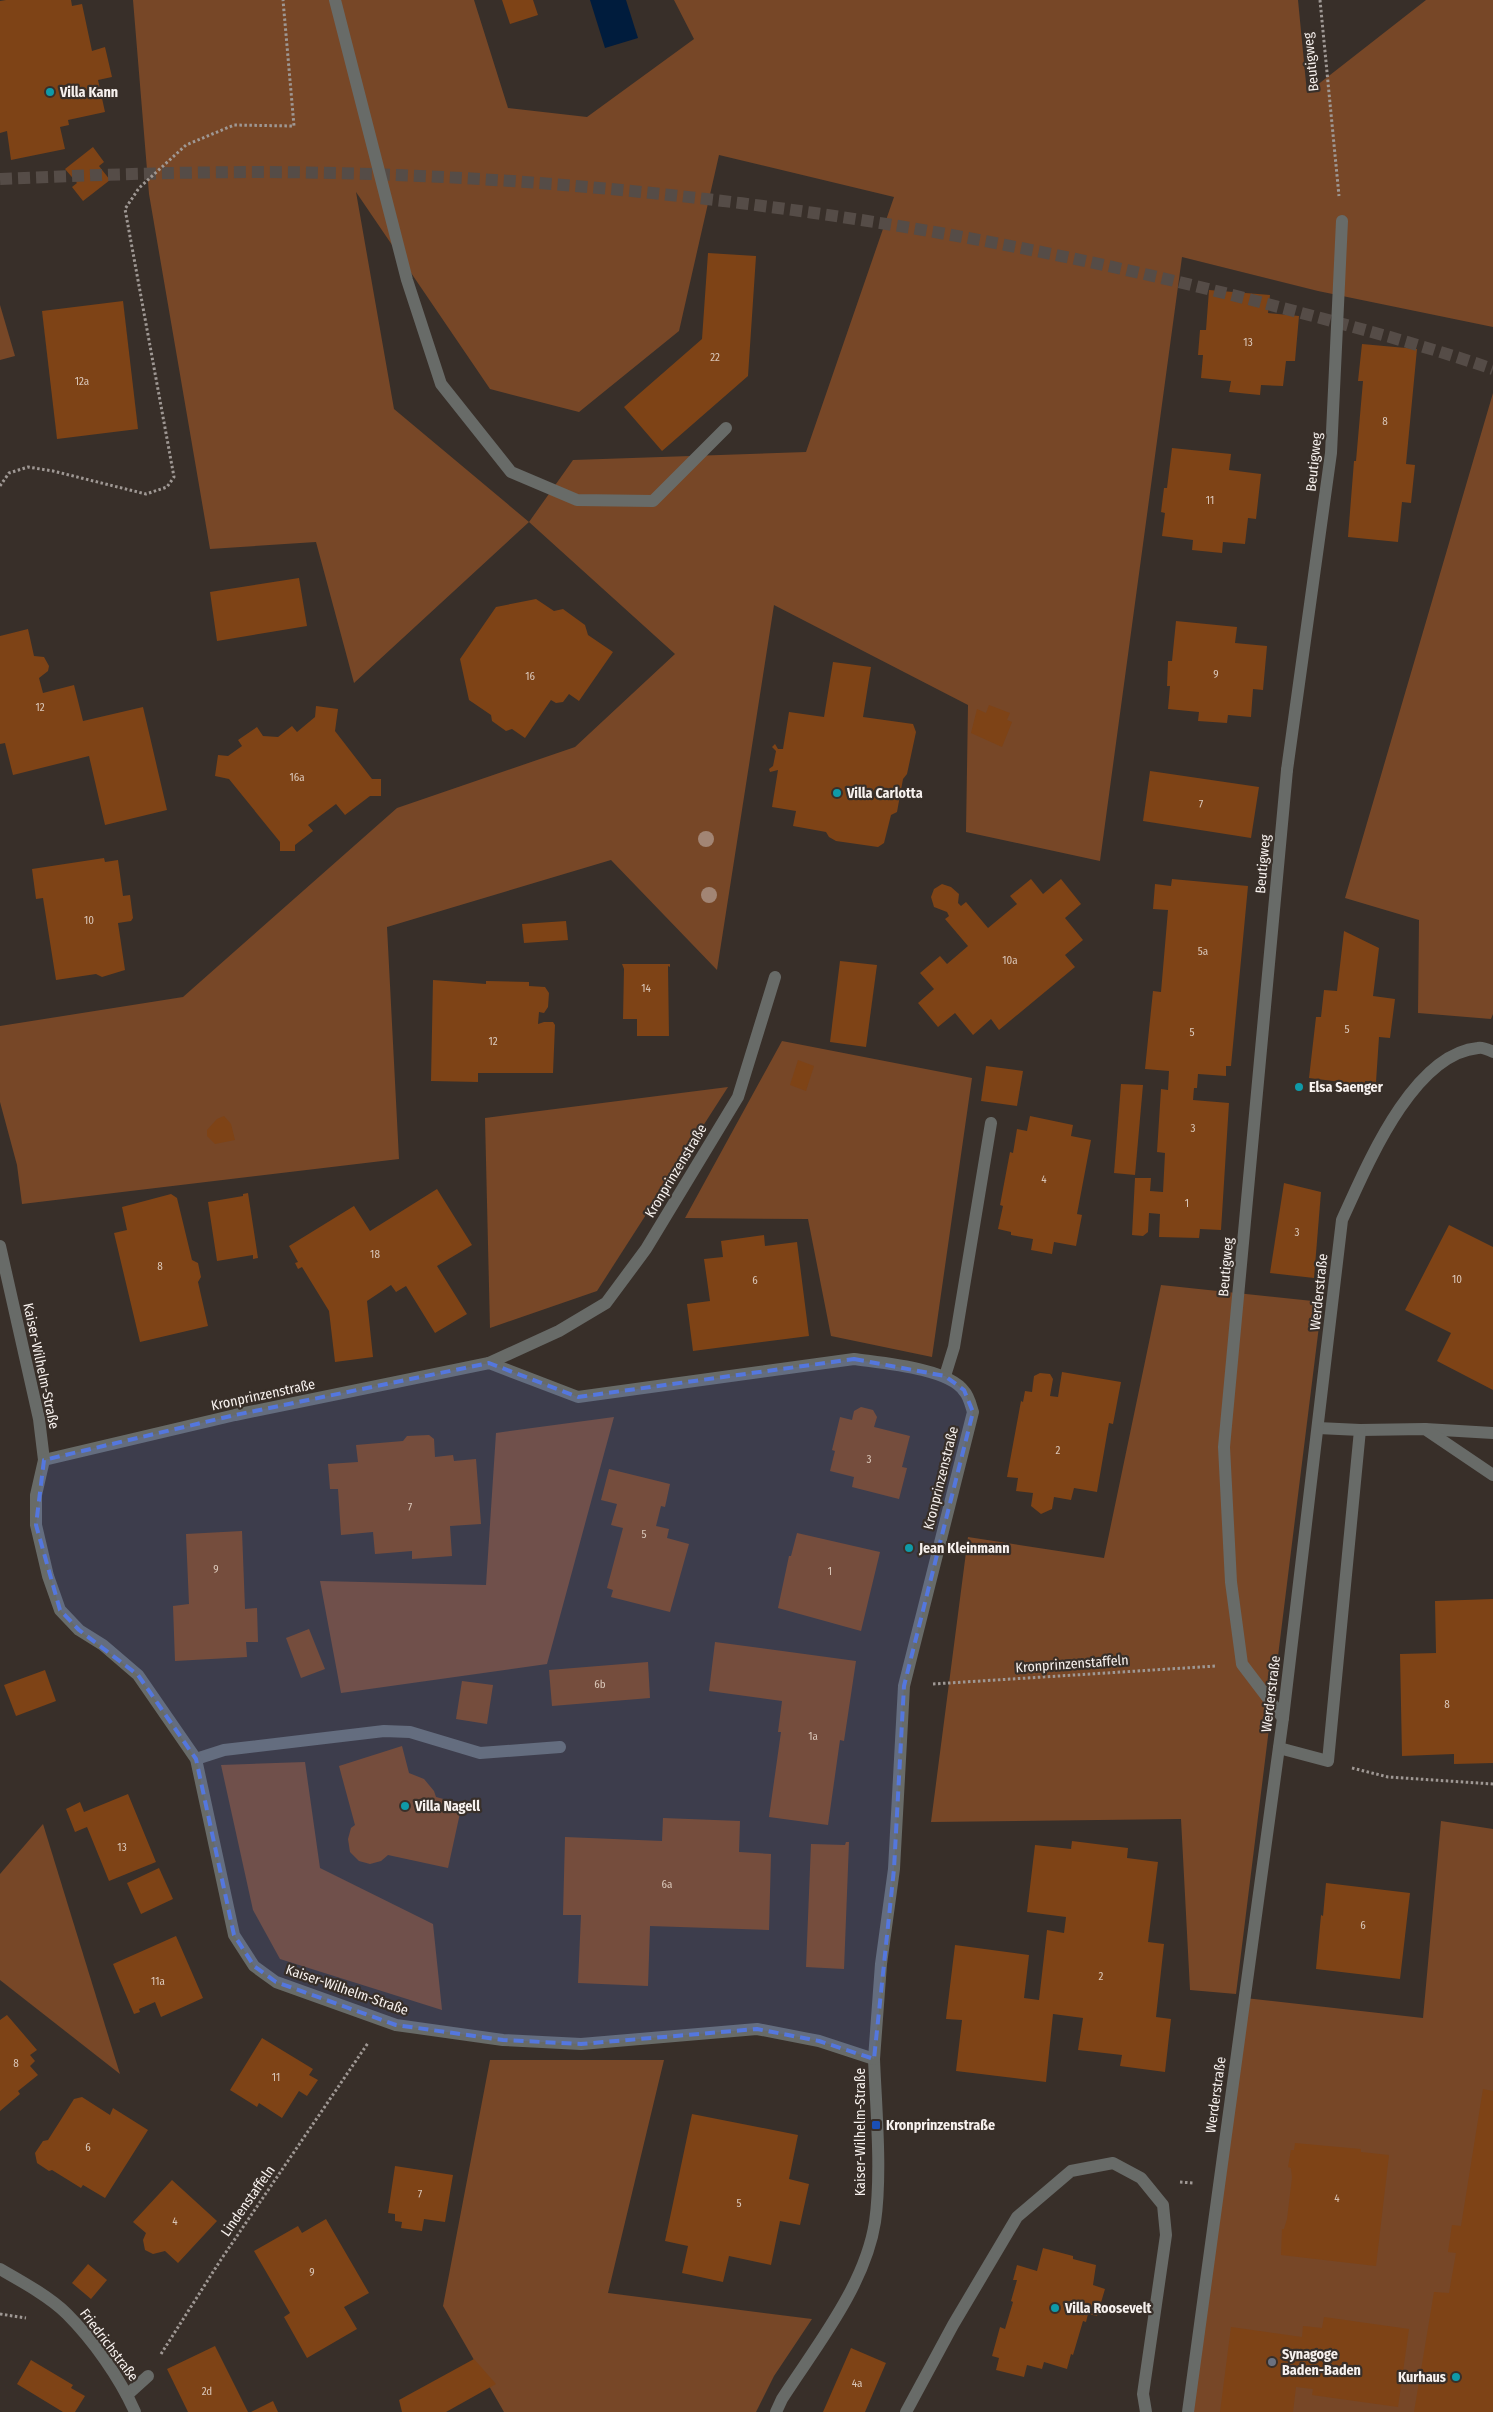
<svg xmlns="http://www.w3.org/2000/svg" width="1493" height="2412" viewBox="0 0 1493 2412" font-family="'Fira Sans Condensed',sans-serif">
<rect width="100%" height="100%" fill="#382f29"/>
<g fill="#774727" fill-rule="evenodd">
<path d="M133 0H474L508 108 587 117 694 39 674 0H1298L1307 93 1426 0H1493V327L1318 291 1182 257 1100 861 966 832 968 705 774 605 717 970 611 860 387 927 399 1159 22 1204 17 1165 0 1102V1026L183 997 397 808 575 747 675 654 529 522 354 683 316 542 210 549 149 194ZM719 155 894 197 806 452 573 460 529 522 394 409 356 192 490 389 579 412 679 331Z"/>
<polygon points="0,305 15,356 0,360"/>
<polygon points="1493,393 1493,1014 1491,1019 1418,1013 1419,920 1345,898"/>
<polygon points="782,1041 972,1078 932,1357 831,1336 808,1219 685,1218"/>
<polygon points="728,1087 597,1291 490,1328 485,1118"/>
<polygon points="1161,1285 1322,1302 1236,1994 1190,1990 1181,1819 931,1822 968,1537 1104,1558"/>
<polygon points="614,1417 547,1664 341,1693 320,1581 486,1585 496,1433"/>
<polygon points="305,1762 320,1868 433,1924 442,2010 280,1959 253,1910 221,1765"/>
<polygon points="1441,1821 1493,1829 1493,2412 1188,2412 1245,1998 1423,2018"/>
<polygon points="43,1824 120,2074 0,1980 0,1874"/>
<polygon points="490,2060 664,2060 608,2293 812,2319 774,2376 756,2412 504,2412 443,2306"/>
</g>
<polygon fill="#001c3d" points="590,0 626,0 638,38 605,48"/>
<g fill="#7e4316">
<polygon points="6,0 71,0 72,6 82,4 92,51 105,47 112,77 98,80 105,112 68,120 69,125 60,127 65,149 11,160 7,131 0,133 0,1"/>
<polygon points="502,0 533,0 538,15 510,24"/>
<polygon points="93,147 104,162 99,166 110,180 83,201 72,187 77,183 65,169"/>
<polygon points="708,253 756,256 748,376 662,451 624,407 702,339"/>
<polygon points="1209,290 1270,295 1268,313 1299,316 1295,361 1286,361 1283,386 1261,385 1260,395 1229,392 1231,381 1201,378 1203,355 1198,355 1200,330 1206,330"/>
<polygon points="123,301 138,429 57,439 42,311"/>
<polygon points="1362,344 1417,349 1406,464 1415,465 1411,503 1402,502 1398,542 1348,537 1354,461 1356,461 1363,381 1358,381"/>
<polygon points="1172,448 1231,454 1229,470 1261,474 1256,519 1248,518 1245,544 1223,542 1222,553 1192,550 1193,540 1162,536 1165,513 1161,512 1164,488 1167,488"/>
<polygon points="299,578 307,626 217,641 210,592"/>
<polygon points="536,599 554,611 563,609 585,625 588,635 613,652 579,701 569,694 563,702 556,703 551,700 525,738 512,729 506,731 492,721 491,715 469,700 460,659 496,607"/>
<polygon points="1176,621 1237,627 1235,643 1267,646 1263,690 1253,689 1251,717 1228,715 1227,723 1198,721 1199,712 1168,709 1170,686 1167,686 1168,661 1172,661"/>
<polygon points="28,629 34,656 44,657 49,666 48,671 39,678 43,693 74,685 83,721 143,707 167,810 105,825 89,756 13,775 5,743 0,744 0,636"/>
<polygon points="833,662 871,667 863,717 913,724 916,732 907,774 903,779 897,812 891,815 884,843 878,847 836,841 829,837 826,832 793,826 796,811 772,807 778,770 770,772 769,769 773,766 776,751 772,747 775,744 778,749 783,749 789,712 824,717"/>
<polygon points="989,705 1010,713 1007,720 1012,722 1002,747 971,733 977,709 986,713"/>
<polygon points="316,706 338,709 335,731 372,779 381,779 381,796 370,796 345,815 336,804 308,825 313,831 295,845 295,851 280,851 280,842 229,779 215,776 218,755 228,756 242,746 238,740 257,727 263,736 278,737 292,726 297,732 315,717"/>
<polygon points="1150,771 1259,787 1251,838 1143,821"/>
<polygon points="104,858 105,862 118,860 123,896 130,895 133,918 131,921 118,923 125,970 102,977 96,974 56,980 43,898 36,899 32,869"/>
<polygon points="1031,879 1043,894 1061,879 1081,904 1065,918 1083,940 1065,955 1075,967 999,1030 991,1019 973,1035 955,1013 938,1027 918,1003 934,989 920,973 940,956 947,964 968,946 945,919 949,916 947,912 934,907 931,897 934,889 942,884 951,887 959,894 958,903 961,906 966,902 988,928 1017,904 1010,896"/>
<polygon points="1172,879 1248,886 1231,1066 1226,1066 1226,1076 1198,1074 1197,1088 1194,1088 1193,1100 1229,1103 1221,1230 1200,1229 1199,1238 1159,1237 1160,1214 1149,1213 1148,1232 1143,1236 1132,1235 1135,1178 1151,1178 1150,1191 1163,1192 1165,1153 1157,1152 1161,1089 1168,1090 1169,1071 1145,1069 1153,991 1161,992 1168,910 1153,909 1155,884 1171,886"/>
<polygon points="566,921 568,940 524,943 522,924"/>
<polygon points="1344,931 1379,948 1373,996 1395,999 1390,1038 1379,1037 1376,1082 1365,1081 1365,1085 1309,1078 1316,1017 1321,1017 1324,990 1337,991"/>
<polygon points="840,961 877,965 866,1047 830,1042"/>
<polygon points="622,964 670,964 670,967 668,966 669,1036 637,1036 637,1019 623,1019 624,969"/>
<polygon points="433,980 486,984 486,981 529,982 529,986 545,987 549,993 548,1007 544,1013 539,1012 538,1024 544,1022 553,1022 555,1025 553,1073 478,1073 478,1082 431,1081"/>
<polygon points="798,1060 814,1066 806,1091 790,1085"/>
<polygon points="986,1066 1023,1071 1017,1106 981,1101"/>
<polygon points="1121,1084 1143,1085 1135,1175 1114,1173"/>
<polygon points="224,1116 231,1124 235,1140 215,1144 207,1136 207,1130 217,1119"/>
<polygon points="1030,1116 1073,1125 1071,1136 1091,1140 1077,1214 1082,1215 1076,1246 1054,1242 1052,1254 1031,1250 1033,1239 1011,1235 1011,1232 998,1229 1003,1206 1000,1205 1010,1152 1013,1153 1017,1129 1027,1131"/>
<polygon points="1284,1183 1321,1192 1314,1278 1270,1273"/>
<polygon points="437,1189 472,1245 437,1266 467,1314 435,1333 406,1286 396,1292 391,1285 367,1301 373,1357 335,1362 329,1311 302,1267 298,1269 295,1263 298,1262 289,1246 354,1206 370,1231"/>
<polygon points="248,1193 258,1258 253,1259 253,1255 217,1261 208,1202 243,1196 243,1194"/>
<polygon points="171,1194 177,1198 192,1260 198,1263 201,1277 198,1282 208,1326 140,1342 114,1233 127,1230 122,1207"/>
<polygon points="1449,1225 1493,1247 1493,1390 1437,1361 1451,1333 1405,1310"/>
<polygon points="764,1235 765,1246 797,1242 809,1336 693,1351 687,1304 710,1301 704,1259 723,1257 721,1241"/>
<polygon points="1062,1372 1121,1382 1113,1424 1109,1423 1097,1492 1074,1488 1071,1500 1054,1497 1052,1509 1041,1514 1031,1506 1033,1493 1016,1491 1018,1478 1007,1477 1021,1401 1023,1402 1025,1391 1032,1392 1034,1376 1040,1373 1050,1374 1053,1379 1050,1396 1058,1397"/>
<polygon points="861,1407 873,1410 877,1417 874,1427 910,1436 902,1467 907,1468 899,1499 852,1487 854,1477 830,1471 835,1451 832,1450 840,1417 852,1420 854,1411"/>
<polygon points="429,1435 434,1439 435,1457 453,1455 454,1461 476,1459 481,1524 450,1526 452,1556 412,1559 412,1551 375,1554 373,1532 341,1535 338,1489 330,1489 328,1464 358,1462 356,1445 403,1441 407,1436"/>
<polygon points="609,1469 670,1484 665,1507 661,1506 656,1526 669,1529 667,1538 689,1544 670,1612 611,1597 613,1590 607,1588 623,1528 611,1525 617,1504 601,1500"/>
<polygon points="242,1531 245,1609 257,1608 258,1642 246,1642 247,1657 175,1661 173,1606 189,1604 186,1534"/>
<polygon points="797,1533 880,1552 861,1631 778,1608 789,1556 791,1556"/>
<polygon points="1493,1599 1493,1763 1454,1764 1454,1754 1402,1756 1400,1654 1436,1653 1435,1601"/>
<polygon points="309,1629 325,1669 301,1678 286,1638"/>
<polygon points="715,1642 856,1661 844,1741 840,1740 828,1825 769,1817 781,1732 778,1732 782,1701 709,1691"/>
<polygon points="648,1662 650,1698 552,1706 549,1670"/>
<polygon points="45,1670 56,1701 16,1716 4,1685"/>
<polygon points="462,1681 493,1685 487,1724 456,1719"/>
<polygon points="402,1746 409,1773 424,1779 434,1791 436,1797 462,1804 448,1868 388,1855 381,1861 370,1864 359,1861 350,1852 348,1839 351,1828 355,1825 339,1766"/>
<polygon points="128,1794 156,1862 109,1881 87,1827 75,1832 66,1809 80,1802 84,1812"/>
<polygon points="663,1818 740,1821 739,1852 771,1854 769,1930 650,1926 648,1986 578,1983 581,1915 563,1915 565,1837 662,1841"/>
<polygon points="1072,1841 1128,1848 1127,1858 1158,1862 1148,1942 1164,1944 1156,2017 1171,2019 1165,2072 1120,2066 1122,2055 1078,2050 1083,2018 1053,2014 1046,2082 956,2071 962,2020 946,2019 955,1945 1029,1955 1024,1998 1039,2000 1047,1930 1064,1933 1066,1917 1027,1912 1035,1845 1071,1849"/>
<polygon points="846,1842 849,1842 844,1969 806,1967 811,1844 845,1845"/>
<polygon points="159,1868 173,1899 141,1914 127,1883"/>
<polygon points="1326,1883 1410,1893 1400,1979 1316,1969 1321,1915 1323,1916"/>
<polygon points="176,1936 203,1998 161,2017 155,2002 139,2009 140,2012 134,2014 113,1964"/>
<polygon points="7,2015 37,2050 30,2055 35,2061 30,2066 38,2075 18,2091 20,2094 0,2111 0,2020"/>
<polygon points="262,2038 313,2069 309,2075 318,2080 307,2096 299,2091 282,2118 259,2103 257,2107 230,2090"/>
<polygon points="1483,2089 1493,2091 1493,2412 1414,2412 1434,2292 1449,2293 1456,2253 1448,2252 1452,2225 1461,2226"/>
<polygon points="82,2097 110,2115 113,2108 148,2130 105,2198 83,2185 81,2188 52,2170 49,2171 37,2163 35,2153 43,2141 48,2140 74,2099"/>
<polygon points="692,2114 798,2135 789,2179 809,2184 800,2225 780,2221 771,2265 729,2256 723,2282 682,2273 688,2246 665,2241"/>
<polygon points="1295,2143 1361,2149 1361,2152 1389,2155 1376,2266 1281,2255 1282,2229 1284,2229 1287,2219 1292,2178 1291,2168 1288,2167 1291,2150 1294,2150"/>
<polygon points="395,2166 453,2175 445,2222 424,2219 422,2231 401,2228 402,2222 395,2221 395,2214 388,2213"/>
<polygon points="172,2180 217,2221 178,2263 165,2251 153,2254 145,2250 143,2240 146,2233 133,2222"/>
<polygon points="326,2219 369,2293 344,2307 357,2329 307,2358 284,2317 290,2313 254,2251 298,2226 302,2233"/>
<polygon points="1043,2248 1073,2256 1073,2259 1096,2265 1093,2285 1105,2289 1097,2316 1088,2314 1086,2322 1083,2321 1073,2355 1071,2354 1067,2369 1044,2362 1042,2369 1027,2365 1024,2377 996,2370 999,2358 992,2356 1000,2327 1005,2329 1013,2302 1011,2301 1017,2280 1013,2280 1017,2265 1037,2271"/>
<polygon points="88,2264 107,2280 91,2299 72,2283"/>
<polygon points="1324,2317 1409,2329 1398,2407 1312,2395 1313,2389 1296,2387 1293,2412 1220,2412 1231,2327 1302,2337 1303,2326 1322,2328"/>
<polygon points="215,2346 248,2412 188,2412 167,2369"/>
<polygon points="851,2348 886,2363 865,2412 823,2412"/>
<polygon points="474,2359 496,2384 446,2412 402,2412 399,2400"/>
<polygon points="31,2360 73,2385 71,2388 85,2396 75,2412 63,2412 17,2384"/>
<polygon points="273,2401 278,2412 251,2412"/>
</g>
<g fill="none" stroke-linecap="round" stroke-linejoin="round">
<path stroke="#554c47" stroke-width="12" stroke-dasharray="12 6" stroke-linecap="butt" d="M0 179C89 175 177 172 266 172 598 174 931 218 1252 300 1332 321 1414 342 1493 369"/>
<g stroke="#9f9894" stroke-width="3" stroke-dasharray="2.5 2.5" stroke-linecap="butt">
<polyline points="1320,0 1339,196"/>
<polyline points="0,486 9,473 28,467 53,471 146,494 167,487 174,477 125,209 139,188 186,145 234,125 294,126 283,0"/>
<polyline points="933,1684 1216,1666"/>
<polyline points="1352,1768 1388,1777 1493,1784"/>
<polyline points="1180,2182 1193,2183"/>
<polyline points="0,2314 26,2318"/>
<polyline points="161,2354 220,2261 368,2043"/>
</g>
<g stroke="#686b68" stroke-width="12">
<polyline points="335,0 407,280 441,384 511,472 577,500 653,501 726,428"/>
<polyline points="1287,770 1331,453 1342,221"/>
<polyline points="945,1376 954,1347 991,1123"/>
<polyline points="1425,1429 1493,1433"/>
<polyline points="1360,1430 1425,1429 1493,1475"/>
<polyline points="1279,1748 1328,1761 1360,1430 1318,1428"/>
<polyline points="196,1759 224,1750 384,1731 410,1732 480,1753 560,1747"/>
<polyline points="127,2395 148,2376"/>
</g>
<g stroke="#686b68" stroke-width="12">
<path d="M0 1246 39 1419 44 1460 36 1495V1525L48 1576 60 1610 79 1630 103 1645 138 1675 196 1759 234 1935 254 1966 276 1982 396 2025 503 2040 581 2044 757 2029 819 2041 874 2059C876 2109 882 2173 875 2222 865 2286 816 2346 782 2399L776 2412"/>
<polyline points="489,1363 559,1331 606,1303 646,1249 738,1097 775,977"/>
<path d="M44 1460 235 1415 489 1363 578 1397 854 1359C881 1363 948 1368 964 1391 969 1396 971 1406 973 1412L904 1686 894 1869 881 1964 874 2059"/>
<polyline points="1283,1718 1242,1664 1231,1582 1224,1447 1287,770"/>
<path d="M0 2269C21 2281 50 2297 67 2314 93 2340 120 2378 135 2412"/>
<polyline points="906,2412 953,2325 1017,2217 1071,2171 1113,2163 1141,2178 1163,2205 1166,2235 1143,2394 1146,2412"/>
<path d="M1188 2412 1283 1718 1342 1220C1366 1168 1412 1054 1478 1048 1483 1047 1489 1050 1493 1052"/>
</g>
</g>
<g fill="#a28574">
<circle cx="706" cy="839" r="8"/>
<circle cx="709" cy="895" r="8"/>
</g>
<path fill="#5477de" fill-opacity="0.2" stroke="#5477de" stroke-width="4" stroke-dasharray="10 6" stroke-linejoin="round" d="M854 1359 945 1376 964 1390 973 1412 904 1686 894 1869 874 2059 819 2041 757 2029 581 2044 503 2040 396 2025 276 1982 254 1966 234 1935 196 1759 138 1675 79 1630 60 1610 36 1525 44 1460 235 1415 489 1363 578 1397Z"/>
<g fill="#0f9aa8" stroke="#382f29" stroke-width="2">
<circle cx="50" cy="92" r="5"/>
<circle cx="837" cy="793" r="5"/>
<circle cx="1299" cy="1087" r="5"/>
<circle cx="909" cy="1548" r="5"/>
<circle cx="405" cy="1806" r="5"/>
<circle cx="1055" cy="2308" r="5"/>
<circle cx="1456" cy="2377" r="5"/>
</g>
<rect fill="#1a4fb4" stroke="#382f29" stroke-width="2" x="871" y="2120" width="10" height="10" rx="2.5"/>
<circle fill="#6b7280" stroke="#382f29" stroke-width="2" cx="1272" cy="2362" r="5"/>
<g text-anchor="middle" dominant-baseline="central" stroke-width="4.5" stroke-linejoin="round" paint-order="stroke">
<g font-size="11" fill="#d9c6b8">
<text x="1248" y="342">13</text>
<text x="715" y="357">22</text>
<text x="82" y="381">12a</text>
<text x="1385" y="421">8</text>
<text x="1210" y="500">11</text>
<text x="1216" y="674">9</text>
<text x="530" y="676">16</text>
<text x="40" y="707">12</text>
<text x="297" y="777">16a</text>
<text x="1201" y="804">7</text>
<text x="89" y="920">10</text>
<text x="1203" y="951">5a</text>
<text x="1010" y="960">10a</text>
<text x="646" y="988">14</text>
<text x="1347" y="1029">5</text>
<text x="1192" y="1032">5</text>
<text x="493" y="1041">12</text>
<text x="1193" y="1128">3</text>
<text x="1044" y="1179">4</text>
<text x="1187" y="1203">1</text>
<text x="1297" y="1232">3</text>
<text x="375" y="1254">18</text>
<text x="160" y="1266">8</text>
<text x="1457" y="1279">10</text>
<text x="755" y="1280">6</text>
<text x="1058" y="1450">2</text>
<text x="869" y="1459">3</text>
<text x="410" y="1507">7</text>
<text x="644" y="1534">5</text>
<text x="216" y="1569">9</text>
<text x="830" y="1571">1</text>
<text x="600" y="1684">6b</text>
<text x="1447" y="1704">8</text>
<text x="813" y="1736">1a</text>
<text x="122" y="1847">13</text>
<text x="667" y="1884">6a</text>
<text x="1363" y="1925">6</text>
<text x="1101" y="1976">2</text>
<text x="158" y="1981">11a</text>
<text x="16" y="2063">8</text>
<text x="276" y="2077">11</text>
<text x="88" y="2147">6</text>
<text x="420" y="2194">7</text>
<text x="1337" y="2198">4</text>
<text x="739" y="2203">5</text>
<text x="175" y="2221">4</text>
<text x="312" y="2272">9</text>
<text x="857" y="2383">4a</text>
<text x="207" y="2391">2d</text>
</g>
<g font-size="14" fill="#f7f1ee" stroke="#382f29">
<text transform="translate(1311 62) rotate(-96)">Beutigweg</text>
<text transform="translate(1314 462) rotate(-84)">Beutigweg</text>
<text transform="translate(1263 864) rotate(-85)">Beutigweg</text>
<text transform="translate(676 1171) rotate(-59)">Kronprinzenstraße</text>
<text transform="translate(1226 1267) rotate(-85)">Beutigweg</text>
<text transform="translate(1319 1292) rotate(-84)">Werderstraße</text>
<text transform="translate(41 1366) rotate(78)">Kaiser-Wilhelm-Straße</text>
<text transform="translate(263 1395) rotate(-12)">Kronprinzenstraße</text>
<text transform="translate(941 1478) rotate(-76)">Kronprinzenstraße</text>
<text transform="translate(1072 1664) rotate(-4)">Kronprinzenstaffeln</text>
<text transform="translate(1271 1694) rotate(-83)">Werderstraße</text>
<text transform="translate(347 1990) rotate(19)">Kaiser-Wilhelm-Straße</text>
<text transform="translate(1216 2095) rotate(-82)">Werderstraße</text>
<text transform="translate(860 2132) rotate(-90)">Kaiser-Wilhelm-Straße</text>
<text transform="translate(248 2201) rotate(-55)">Lindenstaffeln</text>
<text transform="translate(109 2345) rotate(53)">Friedrichstraße</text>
</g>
<g font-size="14" font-weight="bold" fill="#f7f1ee" stroke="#382f29" text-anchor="start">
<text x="60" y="92">Villa Kann</text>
<text x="847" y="793">Villa Carlotta</text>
<text x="1309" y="1087">Elsa Saenger</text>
<text x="919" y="1548">Jean Kleinmann</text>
<text x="415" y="1806">Villa Nagell</text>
<text x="886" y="2125">Kronprinzenstraße</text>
<text x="1065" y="2308">Villa Roosevelt</text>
<text x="1282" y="2354">Synagoge<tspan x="1282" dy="16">Baden-Baden</tspan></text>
<text x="1446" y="2377" text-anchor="end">Kurhaus</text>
</g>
</g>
</svg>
